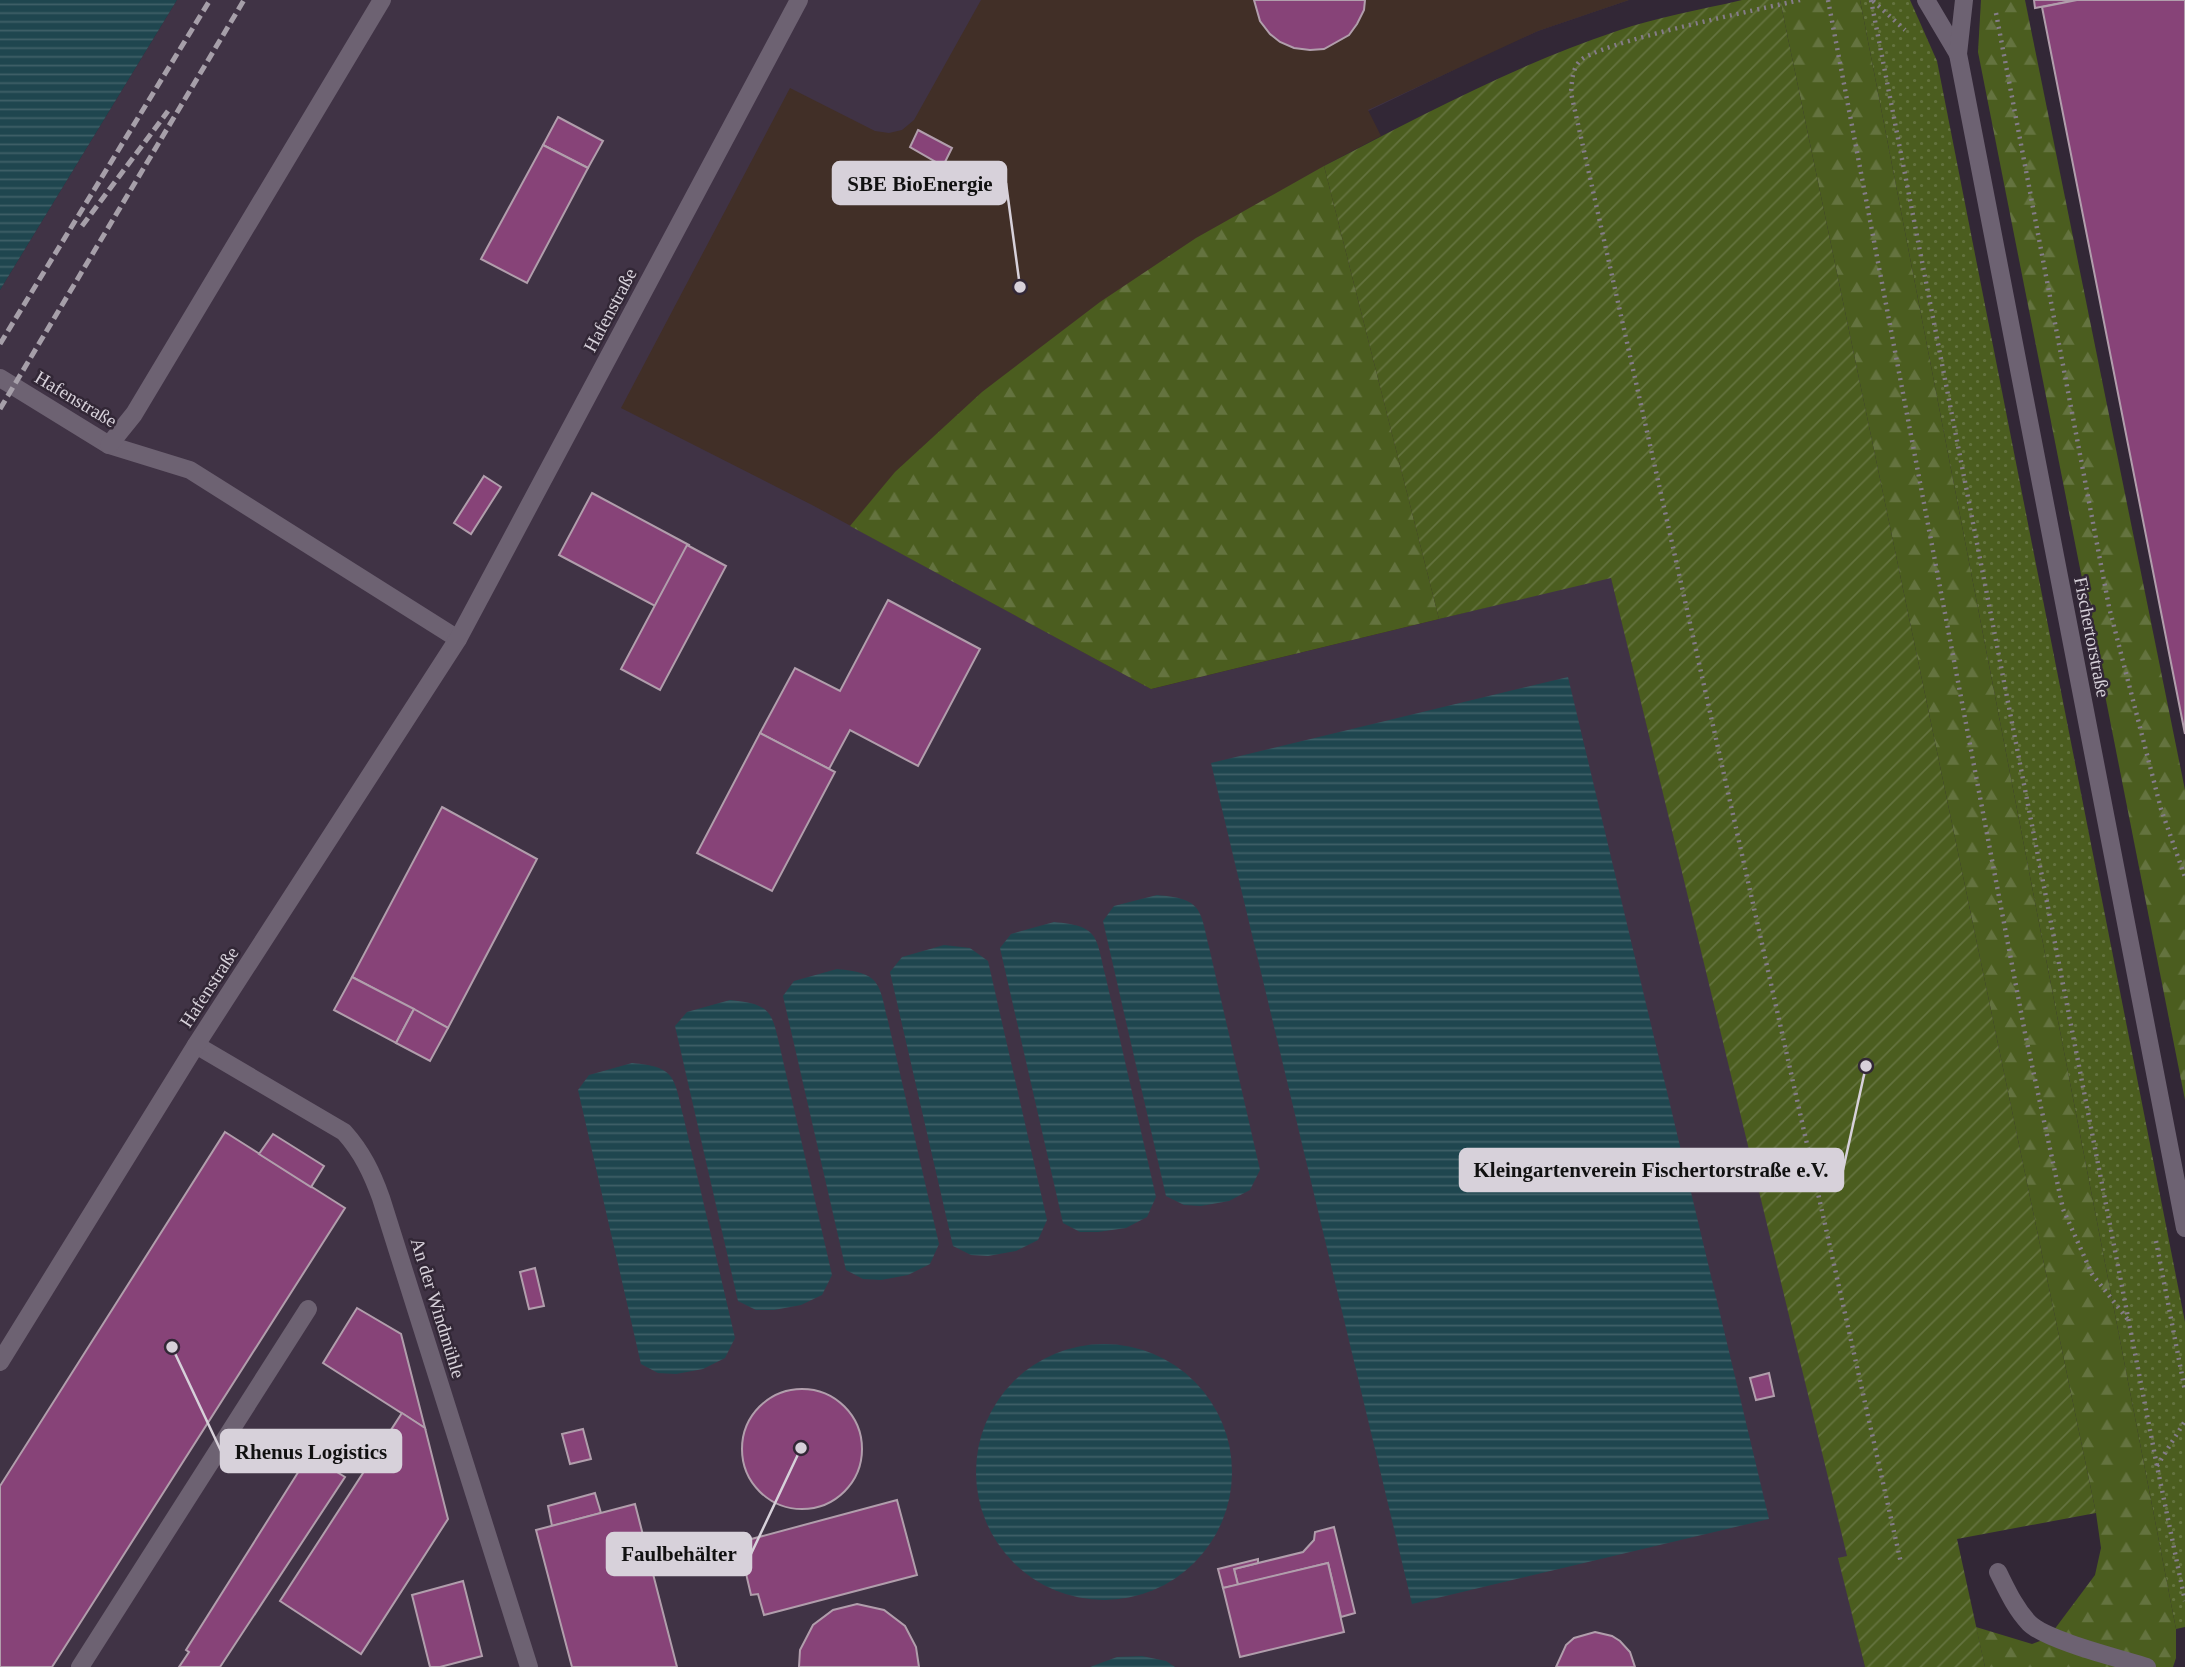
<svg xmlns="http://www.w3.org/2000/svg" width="2185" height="1667" viewBox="0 0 2185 1667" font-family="Georgia,serif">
<defs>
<pattern id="grass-dots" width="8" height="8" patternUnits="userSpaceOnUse" patternTransform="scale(1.75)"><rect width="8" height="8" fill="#4b5d1f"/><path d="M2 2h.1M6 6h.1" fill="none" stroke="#64733f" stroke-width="1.8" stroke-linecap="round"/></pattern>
<pattern id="forest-firs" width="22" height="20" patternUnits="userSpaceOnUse" patternTransform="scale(1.75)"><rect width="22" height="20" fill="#4b5d1f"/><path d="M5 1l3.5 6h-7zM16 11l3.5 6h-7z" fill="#64733f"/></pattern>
<pattern id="garden-furrows" width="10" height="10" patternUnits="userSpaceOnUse" patternTransform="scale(1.75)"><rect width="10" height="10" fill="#4b5d1f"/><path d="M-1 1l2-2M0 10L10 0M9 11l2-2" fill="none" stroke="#64733f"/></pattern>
<pattern id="water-rules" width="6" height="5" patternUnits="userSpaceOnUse" patternTransform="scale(1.75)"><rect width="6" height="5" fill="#1f464f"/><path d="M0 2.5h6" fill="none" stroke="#3f6068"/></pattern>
</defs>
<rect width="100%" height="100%" fill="#322736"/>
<polygon fill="#403345" points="177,0 1629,0 1538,31 1497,49 1263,162 1151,689 1611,577 1848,1556 1839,1559 1865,1667 0,1667 0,290"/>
<polygon fill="#412f27" points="981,0 1629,0 1538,31 1368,110 1381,136 1324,166 1439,619 1151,689 814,506 621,408 790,88 875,131 889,133 902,130 914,120"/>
<polygon fill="url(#grass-dots)" points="1860,0 1910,0 1937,61 2185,1322 2185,1627 2176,1629"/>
<g fill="url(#forest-firs)">
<polygon points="1780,0 1860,0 2176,1629 2176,1658 2173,1667 1985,1667 1976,1627 2032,1644 2048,1638 2095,1575 2101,1548 2096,1513"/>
<polygon points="1981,0 2025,0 2185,790 2185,1100 1978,52"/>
<polygon points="1324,166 1439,619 1151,689 850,526 895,472 982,392 1100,302 1196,238"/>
</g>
<path fill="url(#garden-furrows)" d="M1742 0H1780L2096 1513 1957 1539 1985 1667H1865L1838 1558 1847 1556 1611 578 1439 619 1324 166C1419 117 1515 65 1617 31 1657 17 1700 10 1742 0Z"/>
<g fill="url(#water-rules)">
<polygon points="0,0 177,0 0,290"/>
<polygon points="1568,677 1769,1519 1412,1604 1211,763"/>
<path d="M1157 895C1201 899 1200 907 1209 947L1260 1170 1250 1190 1229 1201 1201 1206 1184 1205 1166 1196 1103 921 1114 906Z"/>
<path d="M1054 922C1098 926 1096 935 1105 974L1156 1197 1147 1217 1126 1228 1098 1232H1080L1063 1223 1000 948 1011 934Z"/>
<polygon points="944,945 970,948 988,961 1047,1220 1038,1240 1016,1251 988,1256 971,1255 953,1246 890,972 902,957"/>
<path d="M837 969C880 973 879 982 888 1021L939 1244 930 1264 908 1275 881 1280 863 1279 846 1270 783 996 794 981Z"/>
<path d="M730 1000C773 1004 772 1013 781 1052L832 1275 822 1295 801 1305 774 1310H756L738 1301 675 1026 687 1012Z"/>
<path d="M632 1063C675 1067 674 1076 683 1115L735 1338 725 1358 703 1369 676 1374 658 1373 641 1364 578 1090 589 1075Z"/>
<circle cx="1104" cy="1472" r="128"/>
<polygon points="1142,1656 1166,1661 1175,1667 1090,1667 1117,1657"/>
</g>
<g fill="#874378" stroke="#b19eac" stroke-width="2">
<polygon points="1254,0 1365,0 1364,10 1357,24 1349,35 1324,49 1310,50 1294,48 1280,42 1270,34 1260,21"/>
<polygon points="2034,0 2077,0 2035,8"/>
<polygon points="2077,0 2185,0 2185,734 2042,7"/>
<polygon points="558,117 603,141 588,168 543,145"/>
<polygon points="918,130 952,148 943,166 910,147"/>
<polygon points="543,145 588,168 527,283 481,259"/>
<polygon points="484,476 501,487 471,534 454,523"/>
<polygon points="592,493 689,545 655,606 559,555"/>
<polygon points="687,545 726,566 660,690 621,669"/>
<polygon points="888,600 980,649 918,766 850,730 829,769 760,733 795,668 840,691"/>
<polygon points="760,733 835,772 772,891 697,853"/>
<polygon points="442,807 537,859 448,1028 352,977"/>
<polygon points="352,977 414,1009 396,1043 334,1010"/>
<polygon points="414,1009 448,1028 430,1061 396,1043"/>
<polygon points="225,1132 345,1208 52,1667 0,1667 0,1486"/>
<polygon points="273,1134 324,1166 311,1187 259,1154"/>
<polygon points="535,1268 544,1306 529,1309 520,1272"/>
<polygon points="357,1308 401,1334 425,1428 323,1363"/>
<polygon points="1769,1373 1774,1396 1756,1400 1750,1378"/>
<circle cx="802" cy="1449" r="60"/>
<polygon points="402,1413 425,1428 448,1519 361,1654 280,1601"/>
<polygon points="583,1429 591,1459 570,1464 562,1434"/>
<polygon points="309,1455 345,1477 220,1667 179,1667 189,1652 186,1650"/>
<polygon points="595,1493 601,1513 552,1526 548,1506"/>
<polygon points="897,1500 917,1575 764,1615 758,1594 751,1595 744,1565 750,1563 744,1541"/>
<polygon points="635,1504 677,1667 572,1667 536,1530"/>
<polygon points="1334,1527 1355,1613 1341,1617 1328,1563 1238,1585 1234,1569 1303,1552 1314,1540 1315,1532"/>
<polygon points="1258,1559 1258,1563 1234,1569 1238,1585 1223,1588 1218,1569"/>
<polygon points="1328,1563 1344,1632 1240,1657 1223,1588"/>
<polygon points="463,1581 482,1656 440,1667 430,1667 412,1595"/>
<polygon points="857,1604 884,1610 905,1626 916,1647 919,1667 799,1667 800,1650 813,1625 833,1610"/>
<polygon points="1595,1632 1612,1636 1620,1641 1630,1652 1635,1667 1556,1667 1566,1645 1574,1638"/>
</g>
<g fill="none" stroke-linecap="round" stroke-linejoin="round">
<g stroke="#857d89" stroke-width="4.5" stroke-dasharray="2 5" stroke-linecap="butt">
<path d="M1800 0C1766 8 1593 43 1579 62 1572 70 1572 82 1571 93L1901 1563"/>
<polyline points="1828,0 2025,1033 2063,1209 2092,1274 2129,1321"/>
<polyline points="1871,0 2157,1466 2185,1601"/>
<polyline points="1873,1 1905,30"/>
<polyline points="1996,13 2109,607 2161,809 2185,877"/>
<polyline points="2156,1241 2185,1391"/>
<polyline points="2157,1466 2185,1421"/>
</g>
<g stroke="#6d6272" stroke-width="18">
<polyline points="1926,0 1958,54"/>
<polyline points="1964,0 1958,54 2185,1228"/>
<polyline points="0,378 109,445 190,470 458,639"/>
<polyline points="109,445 134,414 382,0"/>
<path d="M196 1045 344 1132C362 1152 372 1173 381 1198L529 1667"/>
<polyline points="0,1362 196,1045 458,639 799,0"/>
<path d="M1998 1572C2007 1590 2015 1608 2029 1623 2045 1640 2122 1659 2147 1667"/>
<polyline points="80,1667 308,1309"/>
</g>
<g stroke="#a69fa9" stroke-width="5" stroke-dasharray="10 5" stroke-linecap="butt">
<polyline points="82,226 168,111"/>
<polyline points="0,344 210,0"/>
<polyline points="0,409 244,0"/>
</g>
</g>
<g text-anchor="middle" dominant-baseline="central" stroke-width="5" stroke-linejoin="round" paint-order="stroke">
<g font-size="19" fill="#d7d1da" stroke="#322736">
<text transform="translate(610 310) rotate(-62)">Hafenstraße</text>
<text transform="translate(76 399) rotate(31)">Hafenstraße</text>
<text transform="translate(2092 637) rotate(79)">Fischertorstraße</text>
<text transform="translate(209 987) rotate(-57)">Hafenstraße</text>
<text transform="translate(438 1308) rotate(73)">An der Windmühle</text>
</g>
</g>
<path fill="none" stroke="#d7d1da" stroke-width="2.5" d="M1020 287L1006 183M1866 1066L1843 1170M172 1347L221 1451M801 1448L751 1554"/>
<g fill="#d7d1da" stroke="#322736" stroke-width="2.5">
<circle cx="1020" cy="287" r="7"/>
<circle cx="1866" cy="1066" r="7"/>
<circle cx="172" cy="1347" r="7"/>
<circle cx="801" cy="1448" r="7"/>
</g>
<g fill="#d7d1da" stroke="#d7d1da" stroke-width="2.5">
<rect x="833" y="162" width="173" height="42" rx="7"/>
<rect x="1460" y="1149" width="383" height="42" rx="7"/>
<rect x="221" y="1430" width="180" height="42" rx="7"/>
<rect x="607" y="1533" width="144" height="42" rx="7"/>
</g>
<g font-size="21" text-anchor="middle" font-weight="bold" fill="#111">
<text x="920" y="191">SBE BioEnergie</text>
<text x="1651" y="1177">Kleingartenverein Fischertorstraße e.V.</text>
<text x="311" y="1459">Rhenus Logistics</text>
<text x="679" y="1561">Faulbehälter</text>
</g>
</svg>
